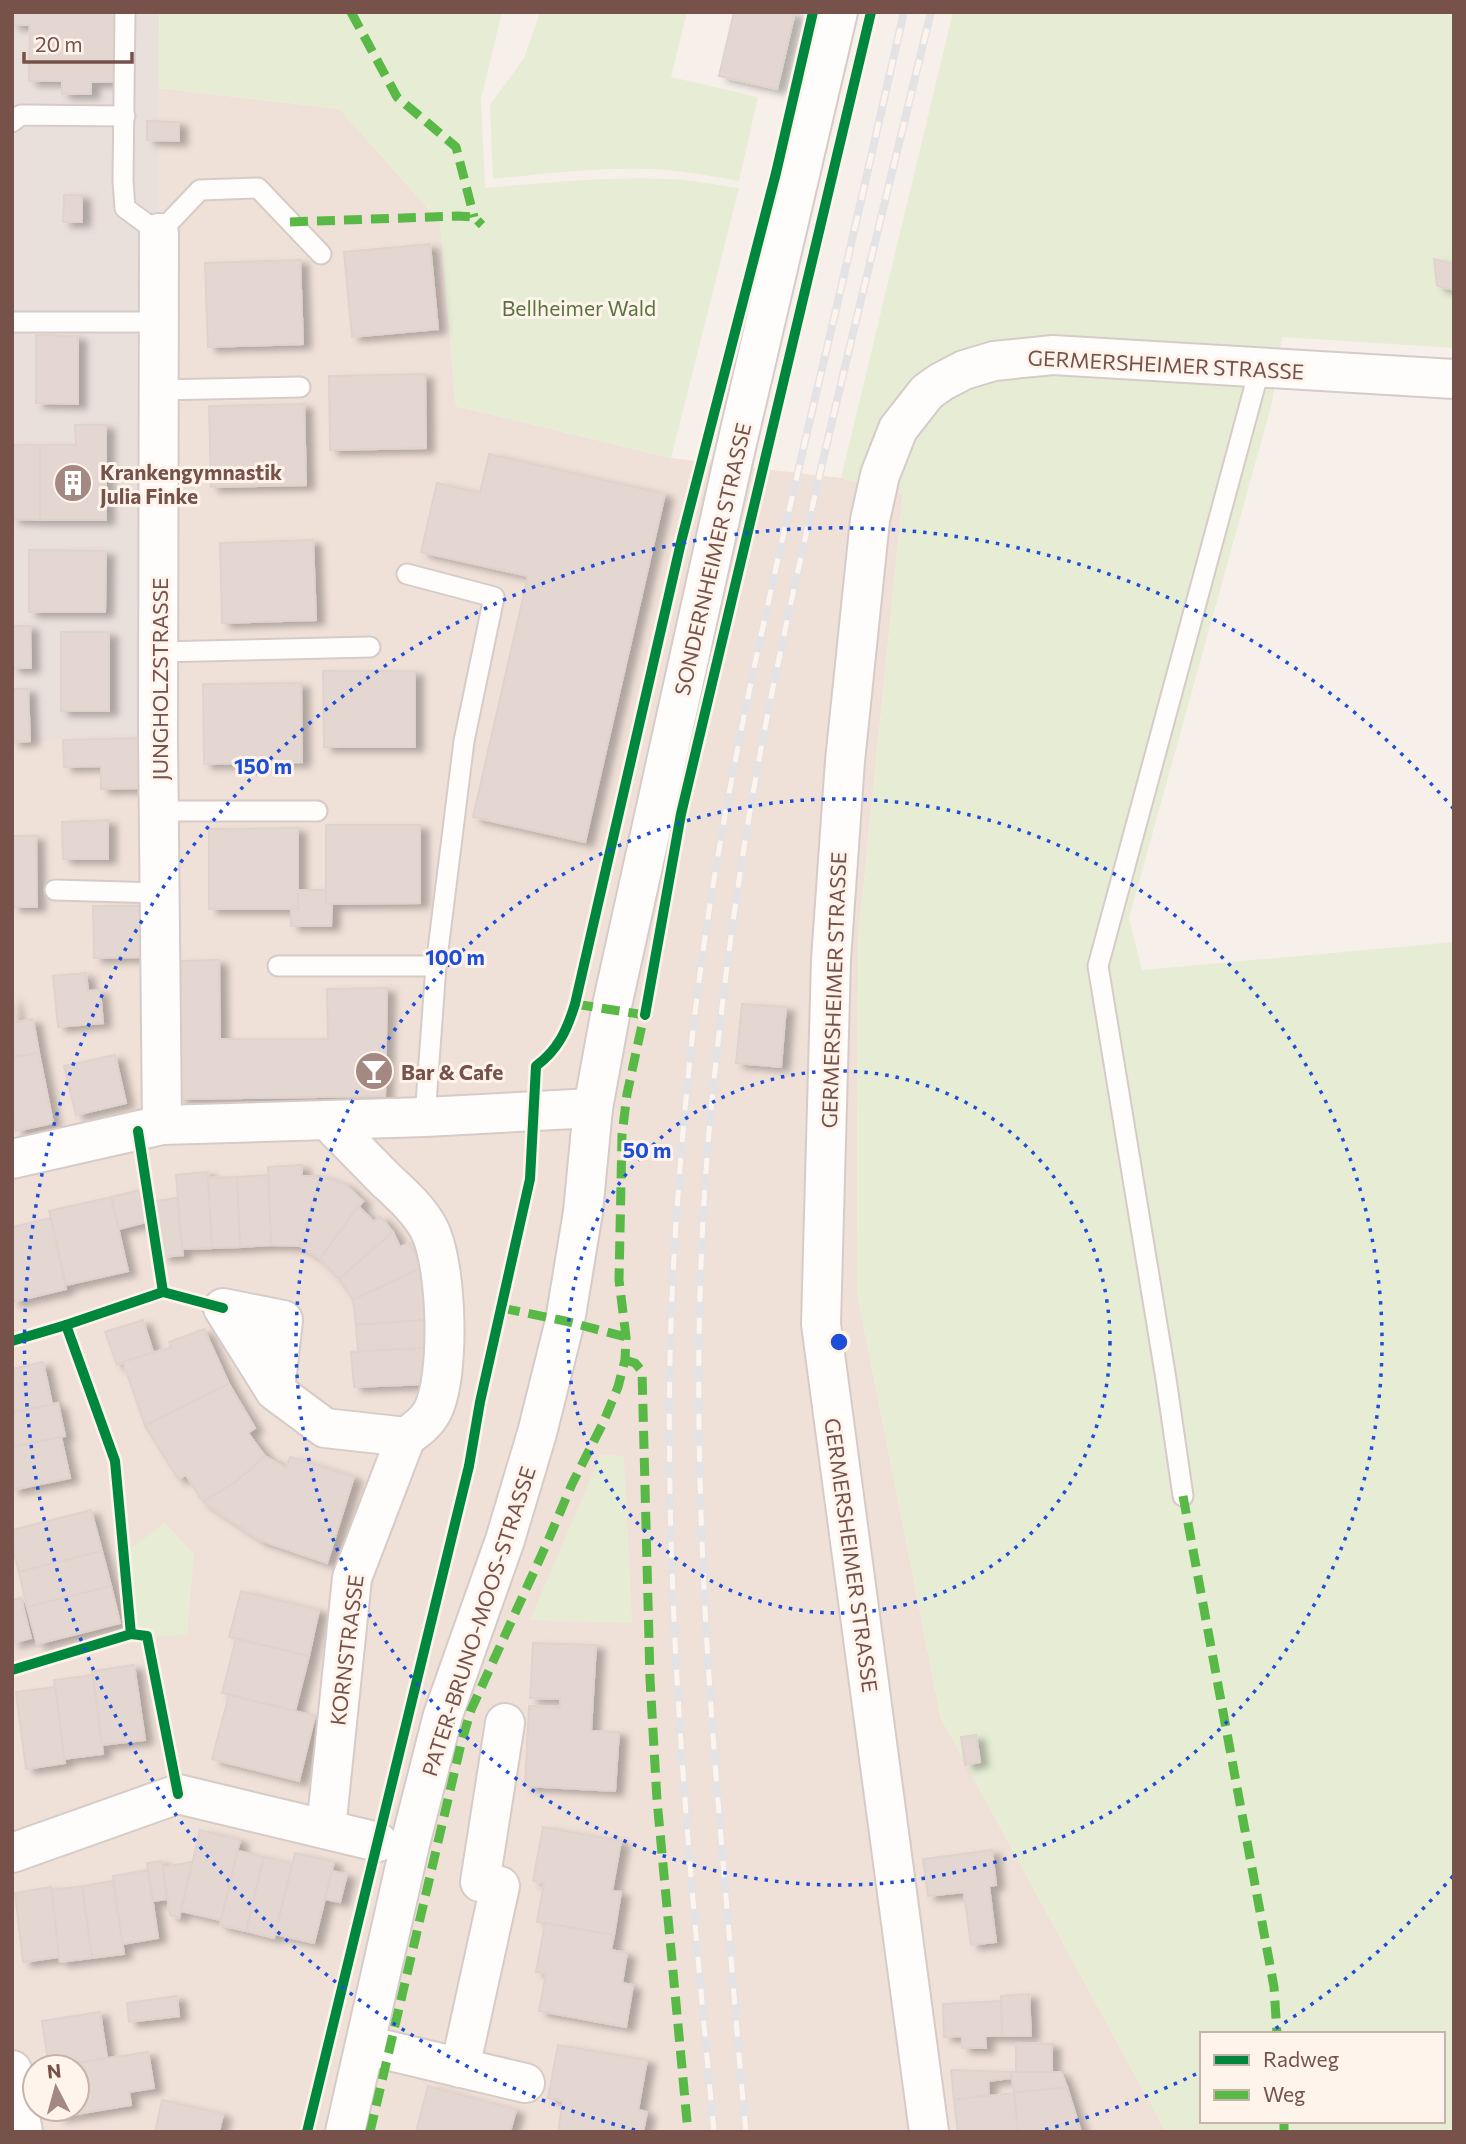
<svg xmlns="http://www.w3.org/2000/svg" width="1466" height="2144" viewBox="0 0 1466 2144" font-family="Commissioner,sans-serif">
<defs>
<filter id="shadow"><feDropShadow dx="8" dy="4.5" stdDeviation="3.5" flood-color="#0004"/></filter>
</defs>
<rect width="100%" height="100%" fill="#f7f0ea"/>
<path fill="#f0e1d8" fill-rule="evenodd" d="M159 88 340 109 440 222 456 406 671 458 841 478 903 494 858 942 857 1292 941 1718 1166 2132H12V742L158 738ZM35 2067H77V2109H35Z"/>
<polygon fill="#eae0db" points="12,12 159,12 158,738 12,742"/>
<g fill="#e7edd5" fill-rule="evenodd">
<path d="M159 12H502L481 99 485 188C546 183 607 176 669 179 693 180 716 185 739 188L671 458 456 406 440 222 340 109 159 88Z"/>
<path d="M540 12H687L671 77 758 97 739 181C709 176 679 170 649 169 597 167 544 174 493 179L490 105 524 58Z"/>
<path d="M953 12H1454V348L1282 337 1272 403 1129 918 1142 970 1454 942V2132H1166L941 1718 857 1292 858 942 903 494 841 478ZM1202 2034H1443V2121H1202Z"/>
<polygon points="601,1455 624,1456 632,1623 530,1620"/>
<polygon points="165,1523 194,1554 187,1635 147,1636 131,1634 123,1554"/>
</g>
<g fill="#e4d7d2" stroke="#e0d2cc" stroke-width="2" filter="url(#shadow)">
<polygon points="12,12 116,12 115,82 91,82 91,94 62,94 62,81 29,81 30,25 12,25"/>
<polygon points="734,12 795,12 777,89 719,76"/>
<polygon points="147,121 179,122 179,141 147,140"/>
<polygon points="64,195 82,195 82,222 63,222"/>
<polygon points="430,244 438,329 352,337 344,252"/>
<polygon points="1434,259 1454,264 1454,290 1437,286"/>
<polygon points="300,260 303,344 208,347 205,263"/>
<polygon points="36,335 78,336 78,404 36,403"/>
<polygon points="425,374 426,448 330,450 329,376"/>
<polygon points="304,404 306,485 211,487 209,406"/>
<polygon points="75,425 106,425 106,520 40,520 40,445 76,445"/>
<polygon points="12,445 40,445 40,520 12,519"/>
<polygon points="489,454 665,494 585,842 473,817 528,576 421,552 437,483 480,493"/>
<polygon points="313,540 316,620 222,623 220,543"/>
<polygon points="29,550 106,551 105,612 29,612"/>
<polygon points="12,626 30,626 31,668 12,668"/>
<rect x="61" y="632" width="48" height="79"/>
<polygon points="323,671 415,671 415,747 324,747"/>
<polygon points="301,683 302,762 204,764 203,684"/>
<polygon points="12,689 28,689 30,741 12,742"/>
<polygon points="138,738 139,788 101,789 101,766 64,767 63,740"/>
<polygon points="108,820 108,859 63,859 62,822"/>
<polygon points="326,825 420,825 420,903 326,904"/>
<polygon points="298,828 298,909 209,909 209,829"/>
<polygon points="12,836 36,836 37,907 12,907"/>
<polygon points="298,890 326,890 326,904 332,904 331,926 291,926 291,908 298,909"/>
<polygon points="93,906 140,906 140,957 94,958"/>
<polygon points="219,960 220,1039 328,1039 327,989 387,988 385,1096 179,1099 179,961"/>
<polygon points="86,973 88,991 100,990 103,1023 58,1027 53,976"/>
<polygon points="12,996 17,1022 33,1019 39,1053 12,1057"/>
<polygon points="742,1004 786,1007 781,1067 736,1063"/>
<polygon points="39,1053 53,1123 16,1131 12,1107 12,1057"/>
<polygon points="115,1055 126,1103 76,1115 64,1066"/>
<polygon points="302,1165 302,1176 321,1176 300,1246 271,1245 268,1167"/>
<polygon points="208,1172 212,1248 182,1249 176,1175"/>
<polygon points="268,1175 271,1245 240,1247 237,1177"/>
<polygon points="321,1176 346,1185 363,1201 320,1259 300,1246"/>
<polygon points="237,1177 240,1247 212,1248 208,1178"/>
<polygon points="139,1190 146,1222 119,1229 111,1197"/>
<polygon points="111,1197 128,1271 66,1285 49,1211"/>
<polygon points="177,1198 183,1255 162,1257 155,1201"/>
<polygon points="358,1206 374,1222 380,1216 393,1232 339,1279 320,1259"/>
<polygon points="51,1218 66,1289 12,1302 12,1227"/>
<polygon points="393,1232 400,1247 410,1243 421,1268 353,1300 339,1279"/>
<polygon points="421,1268 425,1320 356,1325 353,1300"/>
<polygon points="143,1320 153,1352 117,1365 105,1332"/>
<polygon points="425,1320 427,1348 358,1351 356,1325"/>
<polygon points="204,1329 229,1384 145,1426 123,1362 171,1347 169,1342"/>
<polygon points="427,1348 427,1384 354,1387 351,1352"/>
<polygon points="43,1362 52,1404 12,1413 12,1369"/>
<polygon points="229,1384 255,1428 248,1433 265,1456 237,1481 203,1502 186,1475 178,1479 145,1426"/>
<polygon points="58,1403 65,1436 12,1447 12,1413"/>
<polygon points="61,1437 70,1478 12,1490 12,1447"/>
<polygon points="265,1456 286,1468 290,1457 354,1477 327,1563 260,1540 203,1502 237,1481"/>
<polygon points="91,1510 102,1551 19,1572 12,1545 12,1530"/>
<polygon points="102,1551 111,1586 27,1607 19,1572"/>
<polygon points="111,1586 120,1623 37,1644 27,1607"/>
<polygon points="241,1591 319,1610 309,1656 229,1637"/>
<polygon points="21,1598 31,1638 12,1643 12,1600"/>
<polygon points="236,1639 309,1656 295,1711 222,1693"/>
<polygon points="533,1643 596,1645 591,1731 619,1732 615,1791 525,1786 529,1706 560,1707 560,1699 530,1698"/>
<polygon points="134,1665 145,1740 102,1745 92,1671"/>
<polygon points="93,1675 103,1754 64,1759 54,1680"/>
<polygon points="55,1687 65,1763 26,1769 16,1692"/>
<polygon points="229,1695 315,1716 299,1781 212,1759"/>
<polygon points="976,1735 980,1762 965,1765 961,1737"/>
<polygon points="543,1827 621,1841 612,1891 621,1892 614,1935 537,1922 544,1883 533,1881"/>
<polygon points="200,1830 240,1840 221,1920 181,1911"/>
<polygon points="992,1850 996,1885 989,1886 996,1942 971,1945 964,1892 928,1896 923,1859"/>
<polygon points="238,1851 264,1857 246,1931 220,1925"/>
<polygon points="295,1853 334,1862 314,1943 275,1934"/>
<polygon points="264,1857 292,1864 274,1938 246,1931"/>
<polygon points="162,1861 167,1899 153,1901 147,1863"/>
<polygon points="192,1862 179,1918 170,1915 163,1867"/>
<polygon points="148,1870 158,1938 122,1944 113,1876"/>
<polygon points="332,1871 347,1874 340,1902 325,1899"/>
<polygon points="113,1881 124,1954 92,1958 82,1886"/>
<polygon points="82,1886 92,1958 60,1962 51,1890"/>
<polygon points="51,1887 59,1957 23,1962 15,1893"/>
<polygon points="545,1923 614,1935 611,1950 627,1953 622,1983 633,1985 626,2027 539,2011 546,1973 536,1972"/>
<polygon points="1029,1994 1031,2036 1002,2036 1001,1996"/>
<polygon points="177,1996 179,2016 129,2022 127,2003"/>
<polygon points="1001,2001 1002,2036 985,2036 986,2048 962,2048 962,2036 944,2037 943,2004"/>
<polygon points="100,2012 107,2058 49,2067 42,2021"/>
<polygon points="1016,2043 1052,2044 1052,2072 1016,2072"/>
<polygon points="558,2045 647,2060 638,2110 647,2112 643,2132 558,2132 563,2101 548,2098"/>
<polygon points="148,2052 154,2088 129,2092 131,2105 58,2117 56,2109 77,2109 77,2067 50,2067"/>
<polygon points="951,2070 1011,2072 1012,2078 988,2081 989,2095 954,2100"/>
<polygon points="1011,2072 1061,2072 1067,2087 1014,2093"/>
<polygon points="428,2086 516,2110 510,2132 416,2132"/>
<polygon points="1067,2087 1081,2132 1018,2132 1014,2093"/>
<polygon points="1014,2093 1018,2132 958,2132 954,2100"/>
<polygon points="162,2100 223,2114 219,2132 155,2132"/>
</g>
<g fill="none" stroke-linecap="round" stroke-linejoin="round">
<defs>
<g id="service">
<polyline points="125,12 123,181 125,208 159,233 200,190 258,188 321,254"/>
<polyline points="12,122 21,115 125,116"/>
<polyline points="12,322 159,322"/>
<polyline points="158,390 300,387"/>
<polyline points="407,574 494,597 464,741 436,966 425,1117"/>
<polyline points="159,652 370,647"/>
<polyline points="159,811 317,811"/>
<polyline points="55,890 160,893"/>
<polyline points="278,966 436,966"/>
<polyline points="1183,1496 1166,1379 1098,966 1260,367"/>
</g>
<g id="minor">
<polyline points="159,233 158,738 162,1125"/>
<polyline points="12,1159 162,1125 425,1117 593,1108"/>
<path d="M275 1391 223 1308 283 1320 275 1391 325 1428 406 1437C416 1430 426 1423 432 1412 451 1377 447 1263 429 1229 419 1210 402 1195 387 1181 367 1161 347 1140 327 1120"/>
<polyline points="326,1829 352,1578 406,1437"/>
<polyline points="12,1853 178,1794 378,1842"/>
<polyline points="365,2045 525,2083"/>
<polyline points="460,2068 500,1886 480,1882 505,1723"/>
<polyline points="12,2070 23,2132"/>
<polyline points="929,2132 821,1324 831,960 845,761 870,520 880,475 898,429 927,392 941,382 964,370 994,361 1053,355 1454,379"/>
</g>
<polyline id="secondary" points="345,2132 410,1844 443,1715 505,1540 537,1433 565,1321 583,1212 593,1108 611,1010 734,456 838,12"/>
</defs>
<use href="#service" stroke="#d6cbc7" stroke-width="23"/>
<use href="#minor" stroke="#d6cbc7" stroke-width="42"/>
<use href="#secondary" stroke="#d6cbc7" stroke-width="42"/>
<use href="#service" stroke="#fefdfc" stroke-width="19"/>
<use href="#minor" stroke="#fefdfc" stroke-width="38"/>
<use href="#secondary" stroke="#fefdfc" stroke-width="38"/>
<defs>
<g id="rail">
<path d="M714 2132C690 1875 665 1616 670 1358 672 1265 679 1171 688 1078 710 846 764 617 817 390 847 265 875 138 904 12"/>
<path d="M746 2132C738 2050 732 1967 725 1885 703 1631 687 1375 710 1121 724 971 745 821 776 673 822 452 878 232 931 12"/>
</g>
</defs>
<use href="#rail" stroke="#e3e2e4" stroke-width="8"/>
<use href="#rail" stroke="#fff4ec" stroke-width="5" stroke-dasharray="16" stroke-linecap="butt"/>
<g stroke="#58b947" stroke-width="9" stroke-dasharray="18 9" stroke-linecap="butt">
<polyline points="351,12 397,97 456,147 474,217"/>
<polyline points="290,222 458,216 474,217 482,225"/>
<polyline points="575,1004 645,1015"/>
<polyline points="502,1308 565,1321 626,1337"/>
<polyline points="625,1360 635,1363 642,1371 650,1679 657,1800 688,2132"/>
<polyline points="1183,1496 1274,1987 1277,2034"/>
<polyline points="1284,2121 1284,2132"/>
<polyline points="370,2132 461,1744 471,1710 547,1543 572,1484 603,1423 618,1387 625,1360 626,1337 619,1280 622,1135 627,1094 645,1011"/>
</g>
<defs>
<g id="cycleway">
<polyline points="645,1015 681,814 871,12"/>
<polyline points="138,1131 163,1292"/>
<polyline points="66,1325 163,1292 223,1308"/>
<polyline points="12,1341 66,1325 115,1461 131,1634 147,1636 178,1794"/>
<polyline points="12,1670 131,1634"/>
<path d="M307 2132 469 1466 480 1402 530 1179 536 1066C558 1050 567 1030 575 1004L682 538 776 173 813 12"/>
</g>
</defs>
<use href="#cycleway" stroke="#fff4ec" stroke-width="15"/>
<use href="#cycleway" stroke="#00873e" stroke-width="10"/>
</g>
<g fill="none" stroke="#1d4ed8" stroke-width="3.5" stroke-dasharray="3.5 7">
<circle cx="839" cy="1342" r="271"/>
<circle cx="839" cy="1342" r="543"/>
<path d="M1453 1876A814 814 0 0 1 1270 2032M1196 2074A814 814 0 0 1 1043 2130M635 2130A814 814 0 1 1 1453 808"/>
</g>
<defs>
<symbol id="building-disc" viewBox="-11 -11 22 22"><circle r="9.5" fill="#a38982" stroke="#fff4ec"/><path d="M-4-6H4V6H1V3H-1V6H-4ZM-2.5-4.3h1.7v1.8h-1.7ZM.8-4.3h1.7v1.8H.8ZM-2.5-1h1.7V.8h-1.7ZM.8-1h1.7V.8H.8Z" fill="#fff"/></symbol>
<symbol id="bar-disc" viewBox="-11 -11 22 22"><circle r="9.5" fill="#a38982" stroke="#fff4ec"/><path d="M-6-5H6L.8 .8V4.5H3.5V6h-7V4.5H-.8V.8Z" fill="#fff"/></symbol>
</defs>
<g fill-rule="evenodd">
<use href="#building-disc" x="51" y="461" width="44" height="44"/>
<use href="#bar-disc" x="352" y="1049" width="44" height="44"/>
</g>
<g text-anchor="middle" dominant-baseline="central" stroke-width="6" stroke-linejoin="round" paint-order="stroke">
<g font-size="21" fill="#59753f" stroke="#fff4ec">
<text x="579" y="307">Bellheimer Wald</text>
</g>
<g font-size="21" fill="#76524a" stroke="#fff4ec">
<text transform="translate(1166 364) rotate(3)">GERMERSHEIMER STRASSE</text>
<text transform="translate(712 559) rotate(-77)">SONDERNHEIMER STRASSE</text>
<text transform="translate(159 679) rotate(-90)">JUNGHOLZSTRASSE</text>
<text transform="translate(833 990) rotate(-88)">GERMERSHEIMER STRASSE</text>
<text transform="translate(852 1555) rotate(82)">GERMERSHEIMER STRASSE</text>
<text transform="translate(478 1621) rotate(-72)">PATER-BRUNO-MOOS-STRASSE</text>
<text transform="translate(346 1650) rotate(-83)">KORNSTRASSE</text>
</g>
<g font-size="21" font-weight="bold" fill="#76524a" stroke="#fff4ec" text-anchor="start">
<text x="100" y="471">Krankengymnastik<tspan x="100" dy="24">Julia Finke</tspan></text>
<text x="401" y="1071">Bar &amp; Cafe</text>
</g>
</g>
<circle cx="839" cy="1342" r="10" fill="#1d4ed8" stroke="#fff4ec" stroke-width="3.5"/>
<g font-size="21" text-anchor="middle" font-weight="bold" fill="#1d4ed8" stroke="#fff4ec" stroke-width="6" stroke-linejoin="round" paint-order="stroke">
<text x="263" y="774">150 m</text>
<text x="455" y="965">100 m</text>
<text x="647" y="1158">50 m</text>
</g>
<rect width="1466" height="2144" fill="none" stroke="#76524a" stroke-width="28"/>
<rect x="1200" y="2032" width="245" height="91" fill="#fff4ec" stroke="#c8b3ab" stroke-width="2"/>
<rect x="1214" y="2055" width="35" height="10" fill="#00873e" stroke="#c8b3ab" stroke-width="2"/>
<text x="1263" y="2067" font-size="21" fill="#76524a">Radweg</text>
<rect x="1214" y="2090" width="35" height="10" fill="#58b947" stroke="#c8b3ab" stroke-width="2"/>
<text x="1263" y="2102" font-size="21" fill="#76524a">Weg</text>
<g transform="translate(56 2088) rotate(354)"><circle r="33" fill="#fff4ec" stroke="#c8b3ab" stroke-width="2"/>
<path d="M0-5L12 26L0 18L-12 26Z" fill="#a38982"/>
<text y="-10" font-size="19" font-weight="bold" text-anchor="middle" fill="#76524a">N</text>
</g>
<path d="M24 52v10h108v-10" fill="none" stroke="#76524a" stroke-width="3.5"/>
<text x="35" y="52" font-size="21" fill="#76524a" stroke="#fff4ec" stroke-width="5" paint-order="stroke">20 m</text>
</svg>
